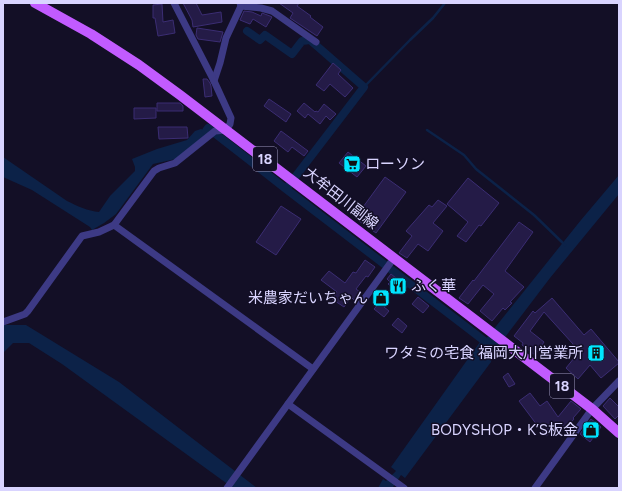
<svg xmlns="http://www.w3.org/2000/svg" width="622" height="491" viewBox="0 0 622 491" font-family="Figtree,'Noto Sans JP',sans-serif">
<rect width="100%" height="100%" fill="#130f26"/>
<g fill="#0c2248">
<path d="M201 129 206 131 209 133 176 159 153 164 116 214 104 223 92 230 90 227 32 190 3 177V157L67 201C77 206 88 211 99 212L110 196 135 171V167L132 159 157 149 187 140 195 131Z"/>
<polygon points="619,175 619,194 550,278 493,353 491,362 405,478 401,475 393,487 394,488 378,488 383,479 386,481 396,471 391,467 480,342 483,339 485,340 581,220"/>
<polygon points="3,325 26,325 119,382 257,488 233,488 62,364 29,343 13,343 3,353"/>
</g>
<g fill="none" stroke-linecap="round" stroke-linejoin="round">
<g stroke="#0c2248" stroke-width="2.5">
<polyline points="364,87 410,40 433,18 445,3"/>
<polyline points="427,130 464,155 476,169 534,215 565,245"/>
</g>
<g stroke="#0c2248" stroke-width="8">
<polyline points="247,31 260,40 265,35 292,54 302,41 310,40 364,87 289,185"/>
<polyline points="206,131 208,128 286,189 491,346"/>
</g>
</g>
<g fill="#241b47" stroke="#3b2d73">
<polygon points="183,3 196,3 202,15 221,12 222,22 193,27 192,20"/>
<polygon points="279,3 299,3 297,6 311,16 310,17 323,27 317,36 290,18 293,13"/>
<polygon points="162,4 163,22 173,20 175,33 158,36 155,18 153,18 153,5"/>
<polygon points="244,11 252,12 261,16 262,13 270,16 272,17 266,27 253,19 250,24 240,20"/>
<polygon points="197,28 223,32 220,42 198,39 196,35"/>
<polygon points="333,63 341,70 338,74 353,88 345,97 330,84 324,91 316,85"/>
<polygon points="203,79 207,79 210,83 211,86 212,96 205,97"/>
<polygon points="269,99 291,114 286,122 264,106"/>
<polygon points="157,103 180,103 183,106 183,111 157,111"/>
<polygon points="304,103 315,112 316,111 318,112 324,104 336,114 330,120 326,116 320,124 308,114 305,118 297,111"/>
<polygon points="134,108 156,108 156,118 134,119"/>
<polygon points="158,127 187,127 188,138 159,139"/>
<polygon points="281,131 308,151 304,156 292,147 288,152 274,141"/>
<polygon points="348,152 366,166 357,177 339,163"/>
<polygon points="385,177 406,192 376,233 355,218"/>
<polygon points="468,178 499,203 481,226 479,225 466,242 457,236 468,222 447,204"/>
<polygon points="438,200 447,206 433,223 443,231 428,251 418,244 407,258 399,253 412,236 406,231 429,205 432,207"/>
<polygon points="281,206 301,219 276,255 256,242"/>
<polygon points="519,222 533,232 505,271 524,287 510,302 512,303 505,310 503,308 492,321 480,311 494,294 483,285 468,304 459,298 473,280 474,281"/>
<polygon points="365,260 375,267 368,277 366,276 356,289 360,292 354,300 351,297 344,307 332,299 337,292 321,280 329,271 345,283 353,272 356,273"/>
<polygon points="391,274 407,287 401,295 388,284 390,282 387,279"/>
<polygon points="418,297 429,306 423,313 412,304"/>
<polygon points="384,298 389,301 384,307 389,311 384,317 374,309"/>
<polygon points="552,298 584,335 591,329 619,362 619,363 601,378 590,365 578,379 566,368 579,352 573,345 573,344 544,312 530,331 544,342 535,355 522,345 523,343 514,336 533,311 535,313"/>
<polygon points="398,318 407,326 402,333 392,325"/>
<polygon points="508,373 515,384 509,387 503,377"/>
<polygon points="530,393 540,406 547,401 558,417 571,401 581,409 573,418 574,419 566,428 561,424 546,436 534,421 519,401"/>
<polygon points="610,398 619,407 619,415 615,419 603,406"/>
<polygon points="591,419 601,427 590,442 580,434"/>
</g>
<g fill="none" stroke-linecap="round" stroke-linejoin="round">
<g stroke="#3d3a85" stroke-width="7">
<polyline points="241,6 261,8 272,11 316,42"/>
<polyline points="214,81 220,63 226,38 241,6 240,3"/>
<polyline points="114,225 313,369"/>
<polyline points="3,322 25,314 28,311 82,236 99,232 114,225 154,171 159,168 175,163 215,131 226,130 230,124 231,118 214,81 174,3"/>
<polyline points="288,404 404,488"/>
<polyline points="227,488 394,258"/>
<polyline points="535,488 592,409 619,381"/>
</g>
<polyline stroke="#c25bff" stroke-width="10" points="35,3 91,34 139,65 180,95 592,409 619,433"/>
</g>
<defs>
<symbol id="supermarket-square" viewBox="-11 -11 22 22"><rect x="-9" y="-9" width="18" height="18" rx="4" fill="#00e5ff" stroke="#130f26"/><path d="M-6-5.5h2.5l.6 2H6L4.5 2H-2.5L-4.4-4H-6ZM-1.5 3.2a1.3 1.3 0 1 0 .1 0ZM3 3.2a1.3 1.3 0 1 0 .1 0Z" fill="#111"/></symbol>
<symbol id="restaurant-square" viewBox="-11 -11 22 22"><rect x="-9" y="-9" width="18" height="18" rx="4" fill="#00e5ff" stroke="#130f26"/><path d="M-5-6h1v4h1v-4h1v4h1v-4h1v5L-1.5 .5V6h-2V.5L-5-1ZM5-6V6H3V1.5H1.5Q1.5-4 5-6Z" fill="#111"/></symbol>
<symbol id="shop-square" viewBox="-11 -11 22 22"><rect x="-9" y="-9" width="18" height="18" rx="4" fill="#00e5ff" stroke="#130f26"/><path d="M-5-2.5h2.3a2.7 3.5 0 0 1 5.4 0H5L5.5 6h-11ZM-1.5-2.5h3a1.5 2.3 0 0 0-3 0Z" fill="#111"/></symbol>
<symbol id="building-square" viewBox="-11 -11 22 22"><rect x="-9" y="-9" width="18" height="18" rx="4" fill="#00e5ff" stroke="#130f26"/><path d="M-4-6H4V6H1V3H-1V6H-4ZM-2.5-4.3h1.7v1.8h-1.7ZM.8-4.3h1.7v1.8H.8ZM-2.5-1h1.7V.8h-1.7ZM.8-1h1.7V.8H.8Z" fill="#111"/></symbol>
</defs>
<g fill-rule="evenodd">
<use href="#supermarket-square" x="342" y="154" width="20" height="20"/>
<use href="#restaurant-square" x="388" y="276" width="20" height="20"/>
<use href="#shop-square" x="371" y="288" width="20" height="20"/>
<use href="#building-square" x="586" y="343" width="20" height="20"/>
<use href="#shop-square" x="581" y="420" width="20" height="20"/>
</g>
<g text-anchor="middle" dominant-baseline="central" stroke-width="3" stroke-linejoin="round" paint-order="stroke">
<g fill="#130f26" stroke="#9e99be" stroke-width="1">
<rect x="253" y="147" width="24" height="24" rx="3"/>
<rect x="550" y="374" width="24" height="24" rx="3"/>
</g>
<g font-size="14" font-weight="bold" fill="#d9d4ff">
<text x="265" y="159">18</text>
<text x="562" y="386">18</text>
</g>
<g font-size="15" fill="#d9d4ff" stroke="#130f26" text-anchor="end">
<text x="365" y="164" text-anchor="start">ローソン</text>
<text x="411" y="286" text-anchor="start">ふく華</text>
<text x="368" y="298">米農家だいちゃん</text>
<text x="583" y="353">ワタミの宅食 福岡大川営業所</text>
<text x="578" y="430">BODYSHOP・K’S板金</text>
</g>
<g font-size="15" fill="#d9d4ff" stroke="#130f26">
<text transform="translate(341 198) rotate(38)">大牟田川副線</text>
</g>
</g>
<rect width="622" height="491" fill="none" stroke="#d9d4ff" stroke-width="8"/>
</svg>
